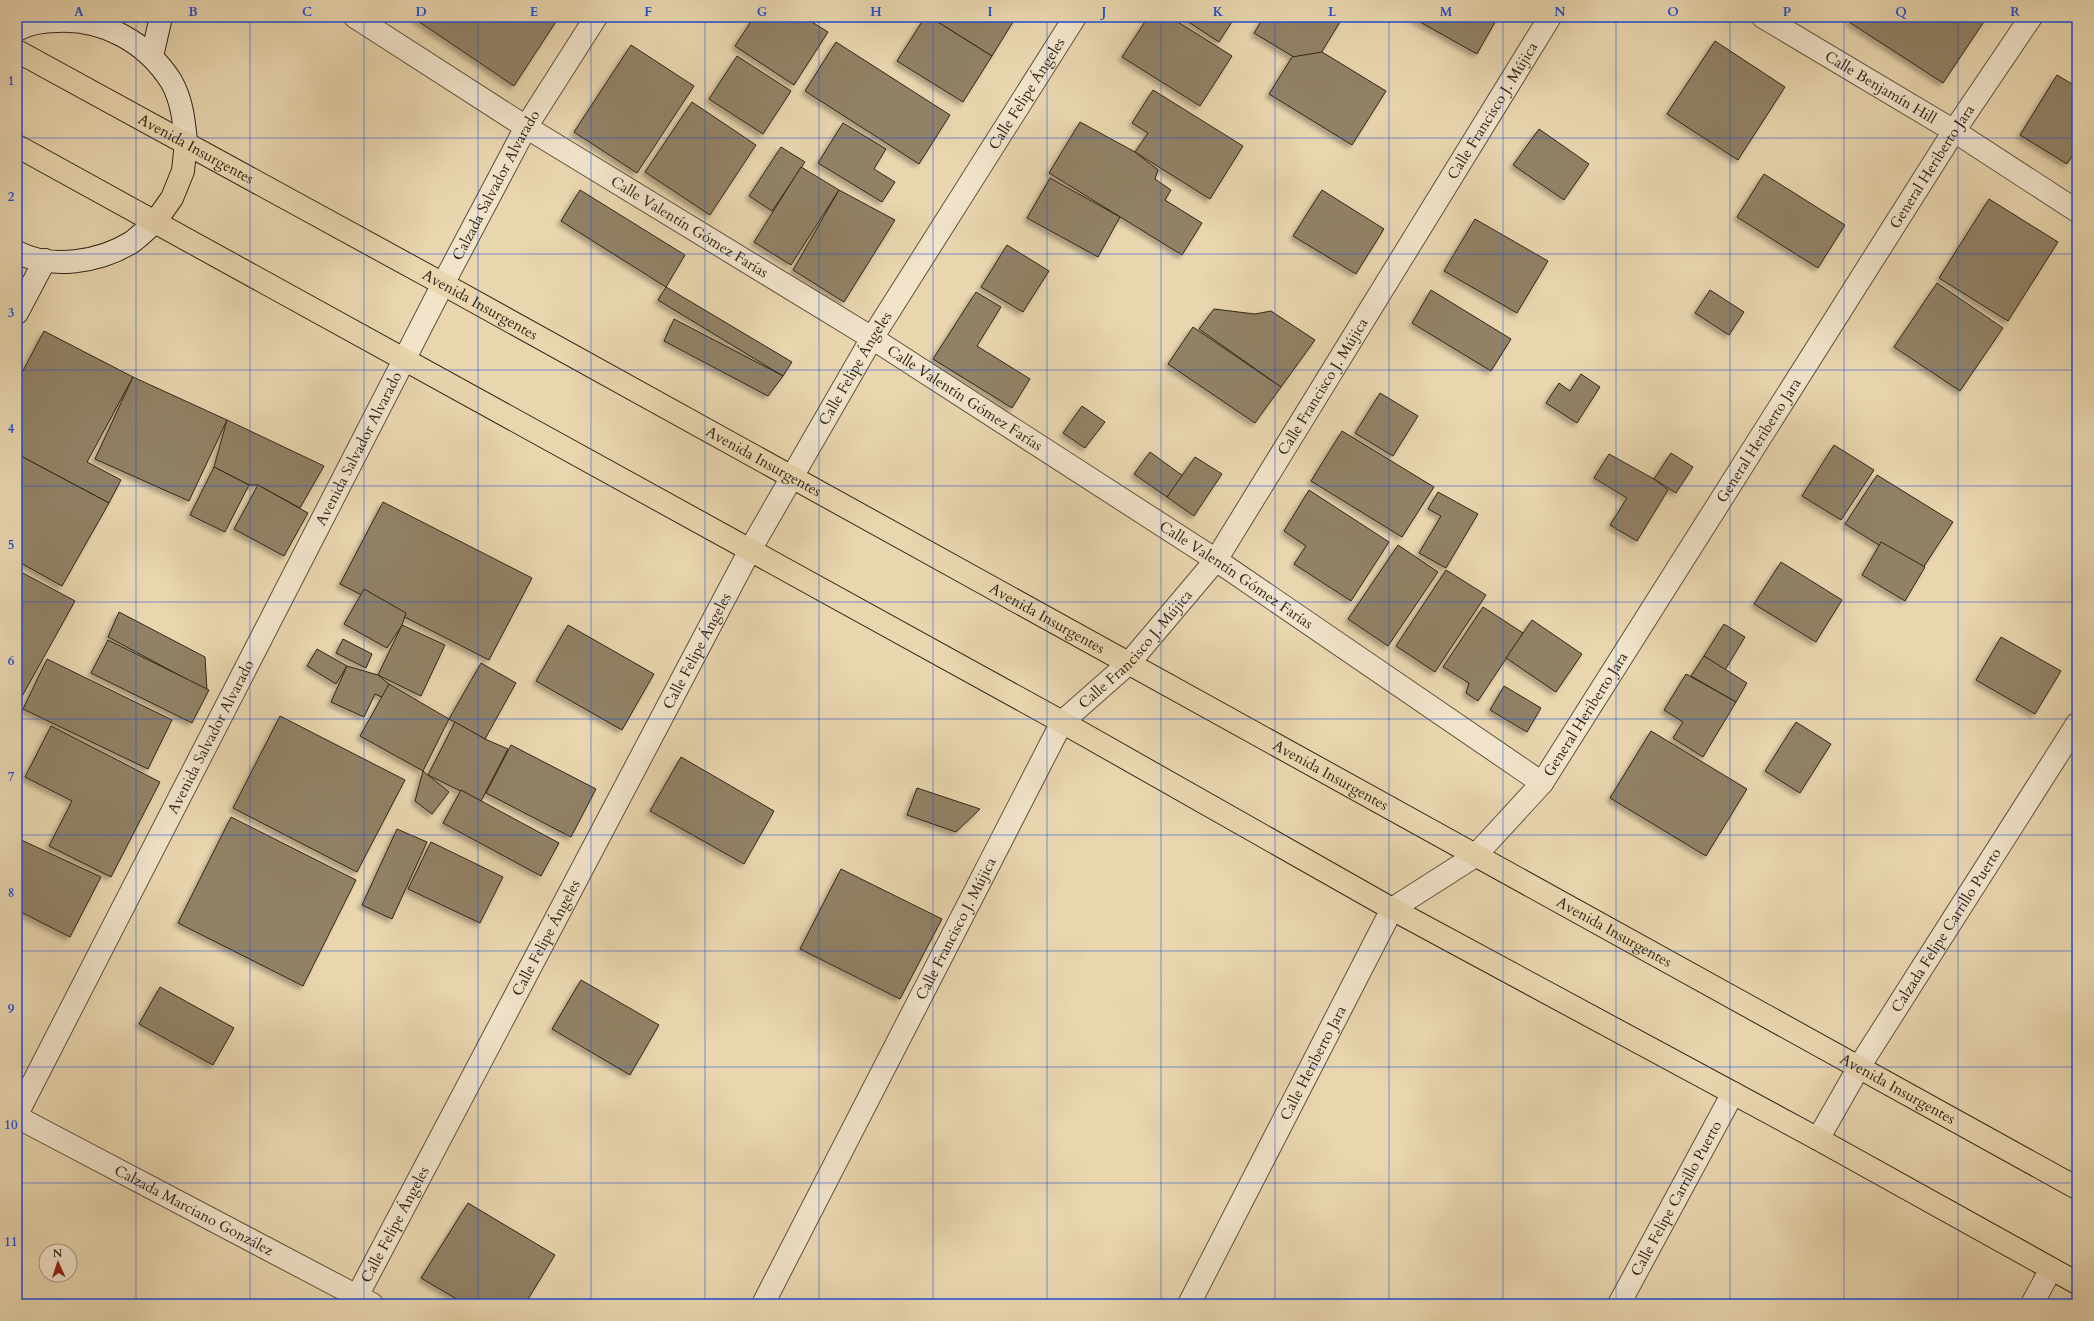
<svg xmlns="http://www.w3.org/2000/svg" width="2094" height="1321" viewBox="0 0 2094 1321" font-family="Cardo,serif">
<defs>
<filter id="shadow"><feDropShadow dx="-3.5" dy="3.5" stdDeviation="2" flood-color="#0004"/></filter>
</defs>
<rect width="100%" height="100%" fill="#e9d6af"/>
<filter id="stains"><feTurbulence type="fractalNoise" baseFrequency=".005" numOctaves="4"/><feColorMatrix values="0 0 0 0 .2 0 0 0 0 .09 0 0 0 0 .02 0 0 0 .5 -.17"/></filter>
<radialGradient id="worn" r=".72"><stop offset=".6" stop-color="#630" stop-opacity="0"/><stop offset="1" stop-color="#630" stop-opacity=".3"/></radialGradient>
<g fill="#918266" stroke="#312617" filter="url(#shadow)">
<polygon points="417,17 559,17 514,86 415,19"/>
<polygon points="754,17 804,17 828,32 794,85 735,46"/>
<polygon points="925,17 930,17 992,56 963,102 897,61"/>
<polygon points="930,17 1016,17 992,56"/>
<polygon points="1148,17 1170,17 1232,56 1200,106 1122,57"/>
<polygon points="1186,17 1235,17 1219,42 1184,19"/>
<polygon points="1264,17 1343,17 1312,68 1254,33"/>
<polygon points="1411,17 1498,17 1477,54"/>
<polygon points="1852,17 1987,17 1943,83 1849,22"/>
<polygon points="1715,41 1785,87 1738,160 1667,114"/>
<polygon points="836,42 950,115 919,164 805,91"/>
<polygon points="631,45 694,86 637,173 574,132"/>
<polygon points="1322,52 1386,91 1352,145 1269,94 1292,57"/>
<polygon points="737,56 791,91 763,134 709,99"/>
<polygon points="2057,75 2077,87 2077,148 2067,164 2020,135"/>
<polygon points="1153,90 1243,146 1210,199 1135,152 1148,133 1132,123"/>
<polygon points="692,102 756,145 710,215 645,172"/>
<polygon points="1080,122 1135,152 1158,170 1155,179 1171,190 1165,200 1202,223 1182,255 1049,173"/>
<polygon points="843,123 886,149 874,169 895,182 882,202 818,163"/>
<polygon points="1539,129 1589,164 1564,200 1513,165"/>
<polygon points="781,147 805,162 772,211 749,196"/>
<polygon points="801,167 839,190 791,265 754,242"/>
<polygon points="1764,174 1845,225 1818,268 1737,217"/>
<polygon points="1050,178 1120,217 1098,257 1027,218"/>
<polygon points="580,190 685,255 666,287 561,221"/>
<polygon points="839,190 895,220 844,302 793,270"/>
<polygon points="1322,190 1384,229 1356,274 1293,236"/>
<polygon points="1989,199 2058,242 2008,321 1939,278"/>
<polygon points="1475,219 1548,261 1517,313 1444,271"/>
<polygon points="1007,245 1049,271 1023,312 981,287"/>
<polygon points="1937,283 2003,328 1960,391 1894,347"/>
<polygon points="666,287 792,362 783,376 658,300"/>
<polygon points="1431,290 1511,339 1491,371 1412,323"/>
<polygon points="1710,290 1744,312 1729,335 1695,313"/>
<polygon points="976,292 1001,307 977,346 1030,379 1012,408 933,359"/>
<polygon points="1214,309 1255,314 1271,311 1315,340 1281,387 1199,329"/>
<polygon points="674,319 783,376 768,396 664,341"/>
<polygon points="1193,327 1281,387 1255,423 1168,364"/>
<polygon points="44,331 133,377 87,462 121,480 109,503 17,454 17,382"/>
<polygon points="1581,374 1600,387 1577,423 1546,403 1559,383 1570,391"/>
<polygon points="133,377 227,420 189,501 95,459"/>
<polygon points="1380,393 1418,416 1393,456 1355,433"/>
<polygon points="1082,406 1105,422 1085,448 1063,433"/>
<polygon points="227,420 324,466 300,508 258,485 249,485 214,467"/>
<polygon points="1342,431 1434,487 1402,537 1311,481"/>
<polygon points="1834,445 1874,470 1841,520 1802,496"/>
<polygon points="1150,452 1183,476 1167,497 1134,474"/>
<polygon points="1671,453 1693,467 1676,493 1654,479"/>
<polygon points="17,454 109,503 62,586 17,561"/>
<polygon points="1609,454 1654,479 1668,490 1637,541 1610,525 1627,498 1594,478"/>
<polygon points="1195,457 1222,474 1194,516 1167,497"/>
<polygon points="214,467 249,485 225,532 190,515"/>
<polygon points="1877,475 1953,522 1921,571 1845,524"/>
<polygon points="258,485 308,513 284,556 234,529"/>
<polygon points="1309,490 1389,542 1351,601 1294,564 1306,546 1284,531"/>
<polygon points="1438,492 1478,514 1446,568 1419,553 1441,516 1428,509"/>
<polygon points="383,502 532,578 489,660 340,584"/>
<polygon points="1881,542 1925,567 1905,601 1862,575"/>
<polygon points="1398,545 1438,572 1388,646 1348,619"/>
<polygon points="1781,562 1842,600 1816,642 1754,604"/>
<polygon points="17,569 21,572 17,579"/>
<polygon points="1446,570 1486,595 1435,672 1396,646"/>
<polygon points="21,572 75,601 20,700 17,699 17,579"/>
<polygon points="364,589 406,613 402,625 387,648 344,624"/>
<polygon points="1483,607 1523,633 1478,701 1466,693 1469,683 1443,667"/>
<polygon points="119,612 205,657 207,690 108,637"/>
<polygon points="1532,620 1582,654 1556,692 1506,658"/>
<polygon points="1724,624 1745,637 1725,670 1704,656"/>
<polygon points="402,625 445,645 421,696 378,675"/>
<polygon points="568,625 654,674 622,730 536,681"/>
<polygon points="2001,637 2061,671 2035,714 1976,680"/>
<polygon points="343,639 372,654 366,668 336,653"/>
<polygon points="108,640 209,690 192,723 91,673"/>
<polygon points="317,649 347,666 336,684 307,666"/>
<polygon points="1704,656 1747,683 1736,702 1691,676"/>
<polygon points="47,659 172,720 148,769 23,709"/>
<polygon points="481,663 516,683 485,739 449,719"/>
<polygon points="347,666 378,675 389,684 384,698 375,694 364,717 331,702"/>
<polygon points="1686,674 1736,702 1703,757 1673,738 1683,722 1664,710"/>
<polygon points="389,684 449,719 423,771 360,736"/>
<polygon points="1504,686 1541,708 1527,732 1490,710"/>
<polygon points="280,716 405,780 357,872 233,808"/>
<polygon points="455,722 485,739 508,749 481,801 428,775"/>
<polygon points="1796,722 1831,744 1800,793 1765,771"/>
<polygon points="51,726 160,782 111,877 49,846 72,801 25,777"/>
<polygon points="1651,731 1747,789 1706,856 1610,798"/>
<polygon points="511,745 596,789 571,837 486,793"/>
<polygon points="681,757 774,811 744,864 650,811"/>
<polygon points="423,771 449,792 432,814 415,801"/>
<polygon points="917,788 980,809 956,832 907,815"/>
<polygon points="461,790 559,843 541,876 443,823"/>
<polygon points="231,817 356,880 303,986 178,923"/>
<polygon points="397,829 427,842 392,919 362,905"/>
<polygon points="17,838 101,877 70,937 17,910"/>
<polygon points="431,842 503,877 480,923 408,889"/>
<polygon points="841,869 942,919 900,999 800,949"/>
<polygon points="581,980 659,1025 630,1075 552,1029"/>
<polygon points="160,987 234,1028 213,1065 139,1024"/>
<polygon points="468,1203 555,1255 525,1304 465,1304 421,1278"/>
</g>
<g fill="none" stroke-linecap="round" stroke-linejoin="round">
<defs>
<g id="street">
<path id="s1" d="M355 17 526 127 872 338 1216 560 1542 783"/>
<path id="s2" d="M1763 17 1954 131 2077 211"/>
<path id="s3" d="M17 1114 443 284 526 127 596 17"/>
<path id="s4" d="M17 1117 372 1304"/>
<path id="s5" d="M1818 1139 1859 1067 2077 724"/>
<path id="s6" d="M353 1304 750 550 872 338 1075 17"/>
<path id="s7" d="M763 1304 1062 722 1129 663 1216 560 1550 17"/>
<path id="s8" d="M1189 1304 1392 909 1475 856 1542 783 1954 131 2031 17"/>
<path id="s9" d="M1619 1304 1733 1093"/>
<polyline points="2032,1304 2051,1269"/>
</g>
<g id="secondary">
<path d="M17 30C29 23 45 21 58 21 104 19 146 42 171 81 182 100 184 121 186 142"/>
<polyline points="152,56 161,17"/>
<path d="M17 252C51 270 100 262 132 242 140 236 148 228 155 222"/>
<polyline points="17,313 45,260"/>
</g>
<g id="primary">
<path id="s10" d="M17 51 443 284 2077 1188"/>
<polyline points="17,146 1062,722 1392,909 1818,1139 2077,1283"/>
<polyline points="155,222 172,198 183,171 186,142"/>
</g>
</defs>
<use href="#street" stroke="#5f523d" stroke-width="24"/>
<use href="#secondary" stroke="#312617" stroke-width="24"/>
<use href="#primary" stroke="#312617" stroke-width="24"/>
<use href="#street" stroke="#f1e4cb" stroke-width="22"/>
<use href="#secondary" stroke="#f1e4cb" stroke-width="22"/>
<use href="#primary" stroke="#e9d6af" stroke-width="22"/>
</g>
<path fill="none" stroke="#1d4ed8" stroke-width="1" stroke-opacity="0.55" d="M136 17V1304M250 17V1304M364 17V1304M478 17V1304M591 17V1304M705 17V1304M819 17V1304M933 17V1304M1047 17V1304M1161 17V1304M1275 17V1304M1389 17V1304M1503 17V1304M1616 17V1304M1730 17V1304M1844 17V1304M1958 17V1304M17 138H2077M17 254H2077M17 370H2077M17 486H2077M17 602H2077M17 719H2077M17 835H2077M17 951H2077M17 1067H2077M17 1183H2077"/>
<g text-anchor="middle" dominant-baseline="central" stroke-width="3" stroke-linejoin="round" paint-order="stroke">
<g font-size="15" fill="#312617" stroke="#f1e4cb">
<text stroke="none"><textPath href="#s2" startOffset="137">Calle Benjamín Hill</textPath></text>
<text stroke="none"><textPath href="#s6" startOffset="1386">Calle Felipe Ángeles</textPath></text>
<text stroke="none"><textPath href="#s7" startOffset="1406">Calle Francisco J. Mújica</textPath></text>
<text stroke="none"><textPath href="#s10" startOffset="204">Avenida Insurgentes</textPath></text>
<text stroke="none"><textPath href="#s8" startOffset="1371">General Heriberto Jara</textPath></text>
<text stroke="none"><textPath href="#s3" startOffset="1045">Calzada Salvador Alvarado</textPath></text>
<text stroke="none"><textPath href="#s1" startOffset="395">Calle Valentín Gómez Farías</textPath></text>
<text stroke="none"><textPath href="#s10" startOffset="528">Avenida Insurgentes</textPath></text>
<text stroke="none"><textPath href="#s6" startOffset="1062">Calle Felipe Ángeles</textPath></text>
<text stroke="none"><textPath href="#s7" startOffset="1082">Calle Francisco J. Mújica</textPath></text>
<text stroke="none"><textPath href="#s1" startOffset="719">Calle Valentín Gómez Farías</textPath></text>
<text stroke="none"><textPath href="#s8" startOffset="1047">General Heriberto Jara</textPath></text>
<text stroke="none"><textPath href="#s3" startOffset="748">Avenida Salvador Alvarado</textPath></text>
<text stroke="none"><textPath href="#s10" startOffset="852">Avenida Insurgentes</textPath></text>
<text stroke="none"><textPath href="#s1" startOffset="1043">Calle Valentín Gómez Farías</textPath></text>
<text stroke="none"><textPath href="#s10" startOffset="1176">Avenida Insurgentes</textPath></text>
<text stroke="none"><textPath href="#s7" startOffset="758">Calle Francisco J. Mújica</textPath></text>
<text stroke="none"><textPath href="#s6" startOffset="738">Calle Felipe Ángeles</textPath></text>
<text stroke="none"><textPath href="#s8" startOffset="723">General Heriberto Jara</textPath></text>
<text stroke="none"><textPath href="#s3" startOffset="424">Avenida Salvador Alvarado</textPath></text>
<text stroke="none"><textPath href="#s10" startOffset="1500">Avenida Insurgentes</textPath></text>
<text stroke="none"><textPath href="#s7" startOffset="422">Calle Francisco J. Mújica</textPath></text>
<text stroke="none"><textPath href="#s5" startOffset="245">Calzada Felipe Carrillo Puerto</textPath></text>
<text stroke="none"><textPath href="#s10" startOffset="1824">Avenida Insurgentes</textPath></text>
<text stroke="none"><textPath href="#s6" startOffset="414">Calle Felipe Ángeles</textPath></text>
<text stroke="none"><textPath href="#s8" startOffset="271">Calle Heriberto Jara</textPath></text>
<text stroke="none"><textPath href="#s10" startOffset="2148">Avenida Insurgentes</textPath></text>
<text stroke="none"><textPath href="#s9" startOffset="120">Calle Felipe Carrillo Puerto</textPath></text>
<text stroke="none"><textPath href="#s4" startOffset="200">Calzada Marciano González</textPath></text>
<text stroke="none"><textPath href="#s6" startOffset="90">Calle Felipe Ángeles</textPath></text>
</g>
</g>
<rect width="2094" height="1321" fill="none" stroke="#e9d6af" stroke-width="44"/>
<g transform="translate(58 1263) rotate(357)"><circle r="19" fill="#f1e4cb" stroke="#a49883"/>
<path d="M0-3L7 15L0 10L-7 15Z" fill="#8f2418"/>
<text y="-6" font-size="11" font-weight="bold" text-anchor="middle" fill="#312617">N</text>
</g>
<rect x="22" y="22" width="2050" height="1277" fill="none" stroke="#1d4ed8" stroke-width="1.5"/>
<g font-size="13" text-anchor="middle" font-weight="bold" fill="#1d4ed8">
<text x="79" y="16">A</text>
<text x="193" y="16">B</text>
<text x="307" y="16">C</text>
<text x="421" y="16">D</text>
<text x="534" y="16">E</text>
<text x="648" y="16">F</text>
<text x="762" y="16">G</text>
<text x="876" y="16">H</text>
<text x="990" y="16">I</text>
<text x="1104" y="16">J</text>
<text x="1218" y="16">K</text>
<text x="1332" y="16">L</text>
<text x="1446" y="16">M</text>
<text x="1560" y="16">N</text>
<text x="1673" y="16">O</text>
<text x="1787" y="16">P</text>
<text x="1901" y="16">Q</text>
<text x="2015" y="16">R</text>
<text x="11" y="85">1</text>
<text x="11" y="201">2</text>
<text x="11" y="317">3</text>
<text x="11" y="433">4</text>
<text x="11" y="549">5</text>
<text x="11" y="665">6</text>
<text x="11" y="781">7</text>
<text x="11" y="897">8</text>
<text x="11" y="1013">9</text>
<text x="11" y="1129">10</text>
<text x="11" y="1246">11</text>
</g>
<rect width="100%" height="100%" filter="url(#stains)"/>
<rect width="100%" height="100%" fill="url(#worn)"/>
</svg>
